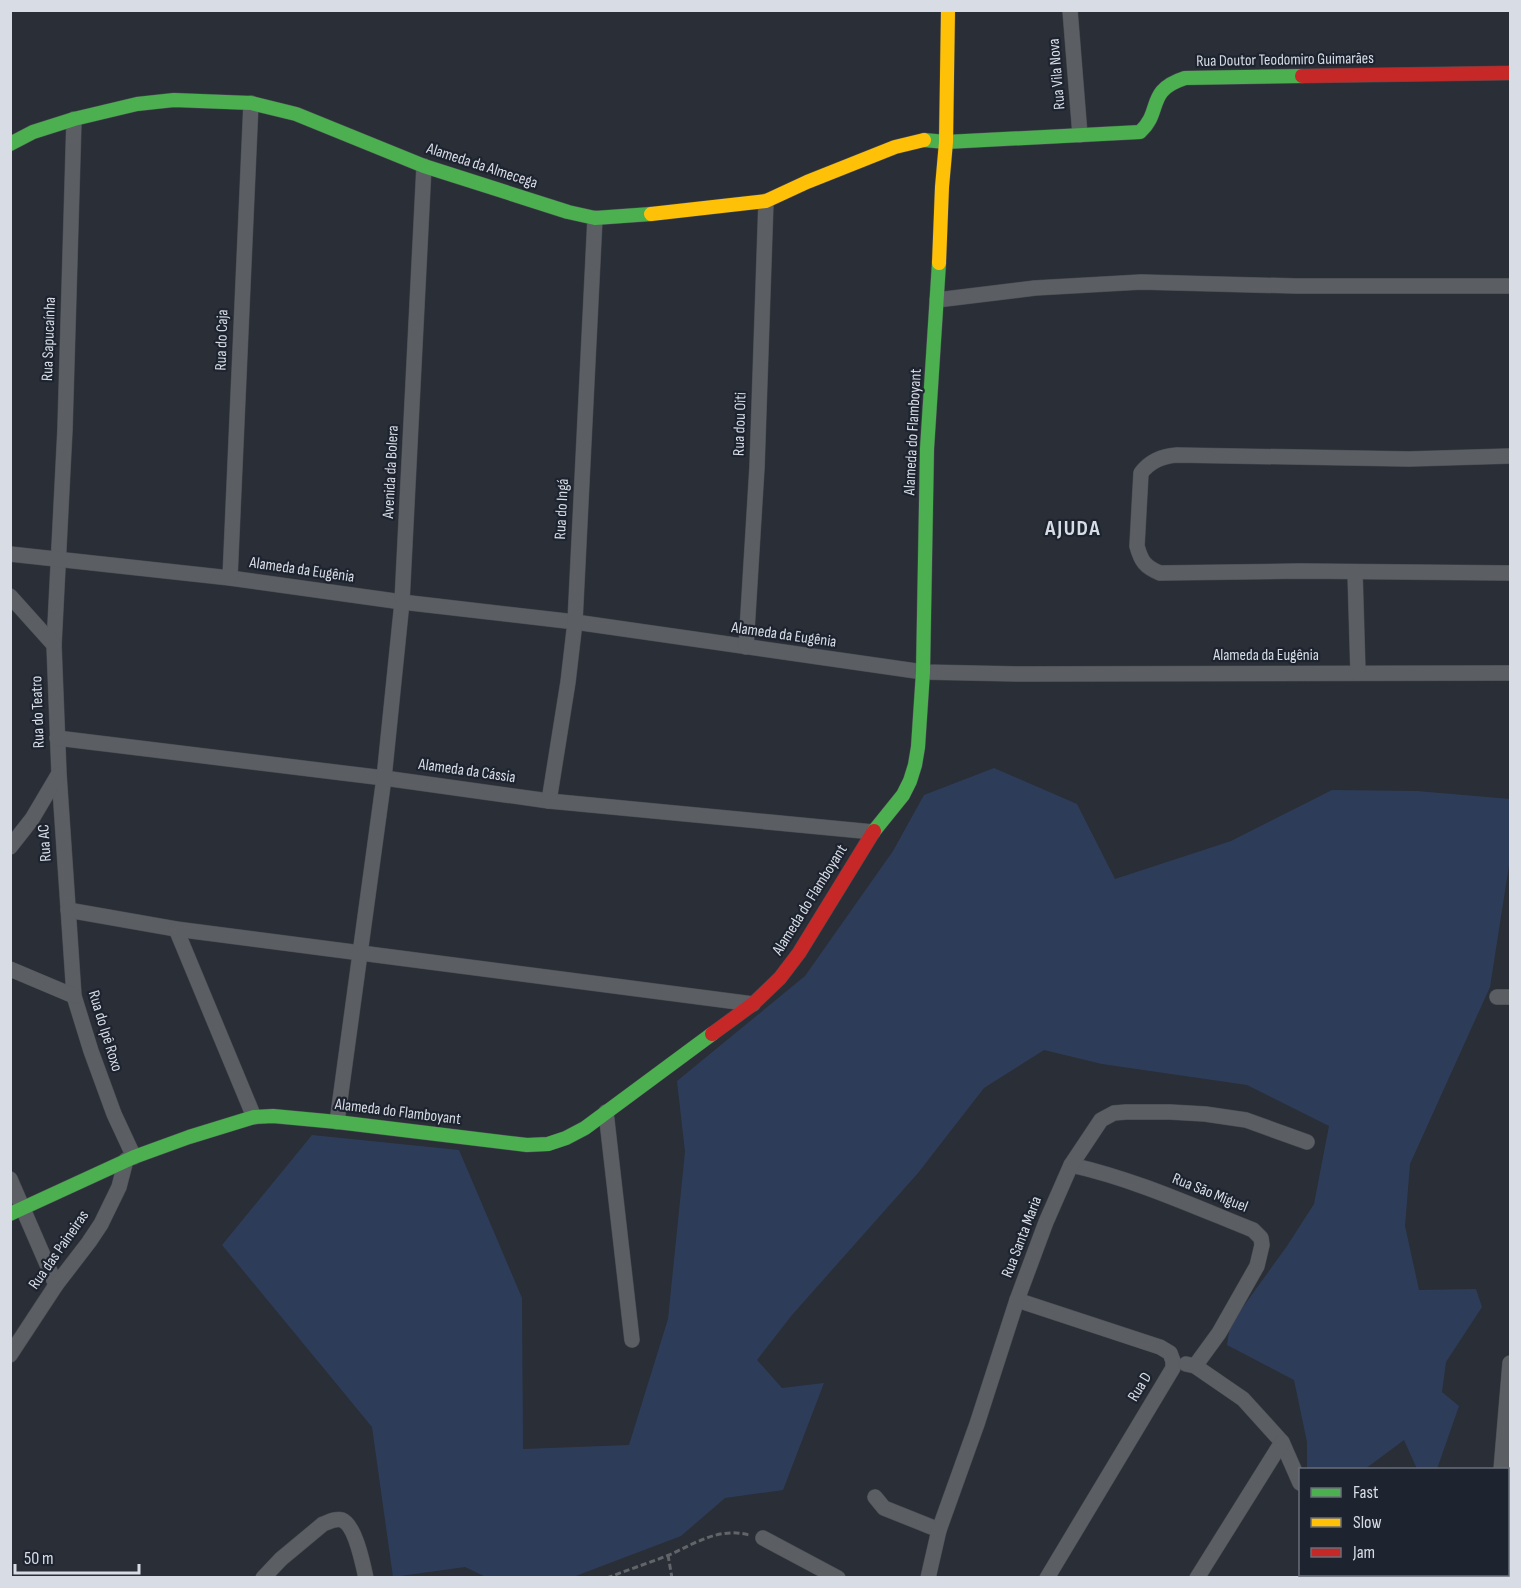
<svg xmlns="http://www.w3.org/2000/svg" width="1521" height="1588" viewBox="0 0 1521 1588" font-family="'Sofia Sans Condensed',sans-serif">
<rect width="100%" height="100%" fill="#2a2e36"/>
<polygon fill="#2d3d59" points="994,768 1077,804 1115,879 1231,841 1332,790 1417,791 1510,799 1510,859 1490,987 1410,1164 1405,1226 1419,1290 1476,1289 1482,1307 1446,1362 1442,1392 1459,1406 1437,1469 1417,1469 1404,1440 1365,1469 1307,1469 1307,1442 1294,1380 1227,1345 1230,1325 1287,1246 1314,1204 1329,1126 1247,1085 1102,1064 1044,1050 984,1088 918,1173 792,1315 757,1360 782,1388 824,1383 783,1490 725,1498 681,1536 573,1577 486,1577 465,1567 393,1577 372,1427 222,1245 312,1135 459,1150 522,1298 523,1449 629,1445 668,1319 685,1152 677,1081 805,976 893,851 924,795"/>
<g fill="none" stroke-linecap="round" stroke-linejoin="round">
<defs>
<g id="street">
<polyline points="1070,10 1080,135"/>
<polyline points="74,119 65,429 54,645 59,774 74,996 91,1051 114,1114 134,1157"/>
<polyline points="937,300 1035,288 1141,282 1296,286 1510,286"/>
<path d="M1510 456 1409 459 1177 455C1162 456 1150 461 1141 473L1137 546C1141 561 1145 567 1160 573L1300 571 1510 573"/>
<polyline points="10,554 230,578 402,602 575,622 923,672 1021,674 1510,673"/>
<polyline points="1355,572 1358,673"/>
<polyline points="230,578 251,103"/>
<polyline points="10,596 54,645"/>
<polyline points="746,647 757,467 766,201"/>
<polyline points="57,738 384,778 549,801 873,832"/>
<polyline points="549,801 568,682 575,622 595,218"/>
<polyline points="10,847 32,819 58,775"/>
<polyline points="68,910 176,929 753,1004"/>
<polyline points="176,929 254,1117"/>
<polyline points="10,969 74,996"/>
<polyline points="1497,997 1510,997"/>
<polyline points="606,1112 632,1340"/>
<polyline points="337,1122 384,778 402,602 424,166"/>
<path d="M1071 1165C1134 1179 1193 1206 1253 1230L1261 1238 1262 1245 1257 1266 1219 1333 1195 1366"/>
<polyline points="10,1179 56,1285"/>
<polyline points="1017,1300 1160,1347 1170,1353 1173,1361 1173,1368 1047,1578"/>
<polyline points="10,1355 56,1285 89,1242 101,1224 119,1187 126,1160"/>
<polyline points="1186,1364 1195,1366 1243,1399 1282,1442 1300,1483"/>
<polyline points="1501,1470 1510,1363"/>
<polyline points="875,1497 884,1508 939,1530"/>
<polyline points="763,1538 838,1578"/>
<polyline points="1333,1574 1334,1578"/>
<path d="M263 1578 281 1559 323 1524C329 1522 335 1518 342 1520 355 1525 363 1564 366 1578"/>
<polyline points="928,1578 939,1530 977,1424 1017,1300 1046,1222 1071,1165 1101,1120 1114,1113 1126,1112 1170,1112 1205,1114 1246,1120 1307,1142"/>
<polyline points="1197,1578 1282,1442"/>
<polyline points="1378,1578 1379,1574"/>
<polyline points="1492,1578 1492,1574"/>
</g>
<g id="fast">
<path d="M924 140 946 142 1140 132C1163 111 1145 91 1185 78L1302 76"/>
<polyline points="10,144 33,132 74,119 137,104 174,100 251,103 296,114 424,166 568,212 595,218 651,214"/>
<polyline points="874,831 903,795 910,781 915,765 918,747 923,672 927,449 939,263"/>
<polyline points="10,1214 134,1157 189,1137 254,1117 273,1116 337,1122 527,1145 548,1144 566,1138 585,1128 712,1034"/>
</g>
<g id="slow">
<polyline points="651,214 766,201 807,182 895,147 924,140"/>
<polyline points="939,263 942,187 946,142 948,10"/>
</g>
<g id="jam">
<polyline points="1302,76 1510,73"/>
<polyline points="712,1034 753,1004 780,978 799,953 874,831"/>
</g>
</defs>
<use href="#street" stroke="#474a51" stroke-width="16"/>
<use href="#fast" stroke="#474a51" stroke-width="15"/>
<use href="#slow" stroke="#474a51" stroke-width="15"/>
<use href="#jam" stroke="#474a51" stroke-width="15"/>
<g stroke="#616469" stroke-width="3" stroke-dasharray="6 3" stroke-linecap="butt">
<polyline points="668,1555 672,1578"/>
<path d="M607 1578C627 1570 649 1563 669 1555 696 1543 719 1527 749 1535"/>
</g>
<use href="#street" stroke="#5b5e63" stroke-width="15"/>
<use href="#fast" stroke="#4caf50" stroke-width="14"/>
<use href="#slow" stroke="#ffc107" stroke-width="14"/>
<use href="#jam" stroke="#c62828" stroke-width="14"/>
</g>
<g text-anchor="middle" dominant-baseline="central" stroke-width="4.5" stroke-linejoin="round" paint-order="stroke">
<g font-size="16" fill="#d8dce5" stroke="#1d2430">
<text transform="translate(1285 60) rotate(-1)">Rua Doutor Teodomiro Guimarães</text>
<text transform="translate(1057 74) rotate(-95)">Rua Vila Nova</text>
<text transform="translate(482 166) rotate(18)">Alameda da Almecega</text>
<text transform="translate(49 339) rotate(-88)">Rua Sapucaínha</text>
<text transform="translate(222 340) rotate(-88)">Rua do Caja</text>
<text transform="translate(740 424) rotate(-88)">Rua dou Oiti</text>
<text transform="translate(913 432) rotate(-87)">Alameda do Flamboyant</text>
<text transform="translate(391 472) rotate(-87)">Avenida da Bolera</text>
<text transform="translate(562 509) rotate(-87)">Rua do Ingá</text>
<text transform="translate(302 570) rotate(8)">Alameda da Eugênia</text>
<text transform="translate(784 635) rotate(8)">Alameda da Eugênia</text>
<text x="1266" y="655">Alameda da Eugênia</text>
<text transform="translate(38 712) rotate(-92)">Rua do Teatro</text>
<text transform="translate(467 771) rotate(8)">Alameda da Cássia</text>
<text transform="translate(45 843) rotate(-94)">Rua AC</text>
<text transform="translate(810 900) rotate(-58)">Alameda do Flamboyant</text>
<text transform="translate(105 1031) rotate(73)">Rua do Ipê Roxo</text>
<text transform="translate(398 1112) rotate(7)">Alameda do Flamboyant</text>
<text transform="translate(1210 1193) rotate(22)">Rua São Miguel</text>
<text transform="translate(1022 1237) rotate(-69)">Rua Santa Maria</text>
<text transform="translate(59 1250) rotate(-55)">Rua das Paineiras</text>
<text transform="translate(1140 1387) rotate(-59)">Rua D</text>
</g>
<g font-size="22" font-weight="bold" letter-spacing="1.5" fill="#d8dce5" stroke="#1d2430">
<text x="1073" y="528">AJUDA</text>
</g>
</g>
<rect width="1521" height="1588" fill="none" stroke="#d8dce5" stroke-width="24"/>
<rect x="1299" y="1468" width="210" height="108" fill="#1d2430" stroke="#686e78" stroke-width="1.5"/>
<rect x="1311" y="1488" width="30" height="9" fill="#4caf50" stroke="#686e78" stroke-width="1.5"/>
<text x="1353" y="1498" font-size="18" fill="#d8dce5">Fast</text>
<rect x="1311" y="1518" width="30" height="9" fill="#ffc107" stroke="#686e78" stroke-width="1.5"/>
<text x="1353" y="1528" font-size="18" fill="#d8dce5">Slow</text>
<rect x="1311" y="1548" width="30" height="9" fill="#c62828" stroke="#686e78" stroke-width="1.5"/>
<text x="1353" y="1558" font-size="18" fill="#d8dce5">Jam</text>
<path d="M15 1564v9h124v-9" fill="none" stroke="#d8dce5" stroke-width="3"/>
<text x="24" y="1564" font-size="18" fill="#d8dce5" stroke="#1d2430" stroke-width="4.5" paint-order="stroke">50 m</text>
</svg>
